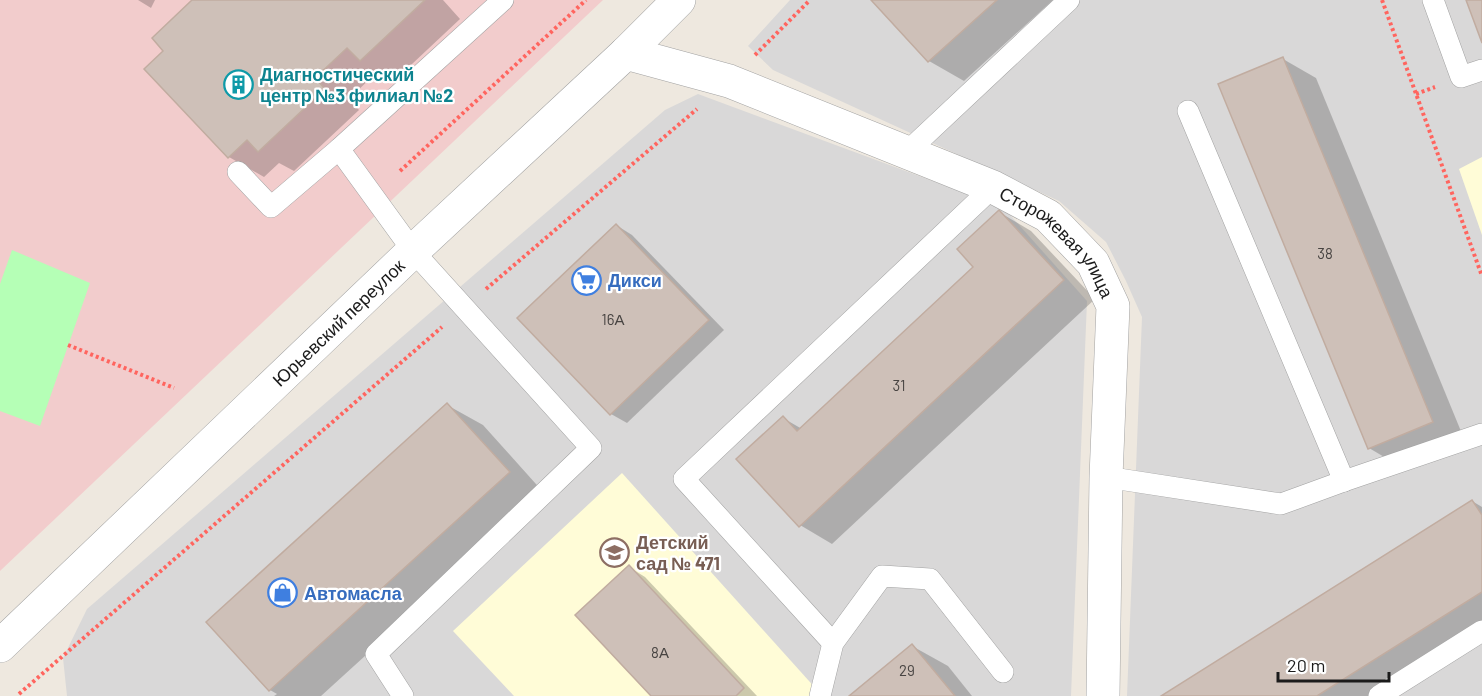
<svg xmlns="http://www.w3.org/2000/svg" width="1482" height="696" viewBox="0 0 1482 696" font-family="Barlow,sans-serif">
<rect width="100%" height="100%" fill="#eee8df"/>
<g fill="#d9d8d8">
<polygon points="790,0 1482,0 1482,696 1127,696 1142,317 1126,281 1106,242 1059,201 773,70 748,46"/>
<polygon points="698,94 1003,207 1087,301 1071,696 67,696 63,658 87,609 665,110"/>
</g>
<polygon fill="#f2cccc" points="0,0 603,0 0,571"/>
<g fill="#fffcd7">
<polygon points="1482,157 1482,235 1459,169"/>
<polygon points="622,473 818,691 812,696 514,696 453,631"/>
</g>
<polygon fill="#b5ffb6" points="12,250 90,283 40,426 0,411 0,284"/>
<g fill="#0003">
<polygon points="138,0 155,0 151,8"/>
<polygon points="194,0 443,0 460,19 395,80 379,70 349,99 359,110 294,171 279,163 264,177 229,157 165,51"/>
<polygon points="873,0 1053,0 964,81 929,61"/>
<polygon points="1283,59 1316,78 1465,441 1401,467 1369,448"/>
<polygon points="999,212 1031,231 1095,299 832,544 800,525 783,418 802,429 975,267"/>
<polygon points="616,225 632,235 724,330 627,423 611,414"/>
<polygon points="447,405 483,425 544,493 321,696 274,696 277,694 270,690"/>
<polygon points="1472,501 1482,507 1482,631 1379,696 1164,696"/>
<polygon points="629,567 645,577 757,696 653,696"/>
<polygon points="912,646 948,666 972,696 851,696"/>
</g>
<g fill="#cec0b8" stroke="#c1aca0" stroke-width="1.5">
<polygon points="192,0 425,0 360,61 347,48 315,78 325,89 258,152 247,140 228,158 144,69 163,51 152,38"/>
<polygon points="871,0 997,0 928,62"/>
<polygon points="1466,0 1482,0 1482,43"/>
<polygon points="1283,57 1433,422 1368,449 1218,84"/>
<polygon points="999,210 1064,280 799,527 736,459 783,416 797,431 973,267 957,249"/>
<polygon points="616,224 709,320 610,415 517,318"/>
<polygon points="447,403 510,472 269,691 206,622"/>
<polygon points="1472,500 1482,515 1482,592 1317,696 1161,696"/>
<polygon points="629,565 744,688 736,696 651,696 575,615"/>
<polygon points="912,644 955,696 849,696"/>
</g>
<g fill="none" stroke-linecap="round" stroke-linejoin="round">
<defs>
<g id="service">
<polyline points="1433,0 1461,77 1482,70"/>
<polyline points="1188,111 1344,481"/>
<polyline points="339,149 503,0"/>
<polyline points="907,152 1069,0"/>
<polyline points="238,172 271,207 339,149 413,251 591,448 376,654 403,696"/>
<polyline points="1106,477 1281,504 1344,481 1482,434"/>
<polyline points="833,643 684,479 993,187"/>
<polyline points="820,696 833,643 882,576 930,579 1003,672"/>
<polyline points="1379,696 1482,631"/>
</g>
<g id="minor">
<path id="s1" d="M626 53 729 81 993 187 1048 216 1093 263 1113 306 1106 477 1103 696"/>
</g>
<g id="tertiary">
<path id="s2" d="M0 646 413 251 626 53 679 0"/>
</g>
</defs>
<use href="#service" stroke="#a2a2a2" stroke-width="22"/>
<use href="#minor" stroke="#a2a2a2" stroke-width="34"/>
<use href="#tertiary" stroke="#a2a2a2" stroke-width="34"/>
<g stroke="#ff655f" stroke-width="4" stroke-dasharray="3 3" stroke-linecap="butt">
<polyline points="1382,0 1482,276"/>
<polyline points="755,55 810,0"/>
<polyline points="1416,94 1435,87"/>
<polyline points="400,171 586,0"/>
<polyline points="486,289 697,109"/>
<polyline points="68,345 174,388"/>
<polyline points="19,694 442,327"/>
</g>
<use href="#service" stroke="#fff" stroke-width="21"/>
<use href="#minor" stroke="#fff" stroke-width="33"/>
<use href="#tertiary" stroke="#fff" stroke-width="33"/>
</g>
<defs>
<symbol id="building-ring" viewBox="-11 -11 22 22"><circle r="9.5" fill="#fff" stroke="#0f9aa8" stroke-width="1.5"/><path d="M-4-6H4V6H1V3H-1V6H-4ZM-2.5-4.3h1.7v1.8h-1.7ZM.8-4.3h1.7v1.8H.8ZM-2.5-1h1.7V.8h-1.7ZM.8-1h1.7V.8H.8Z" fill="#0f9aa8"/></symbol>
<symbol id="supermarket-ring" viewBox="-11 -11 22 22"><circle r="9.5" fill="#fff" stroke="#3f7fe0" stroke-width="1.5"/><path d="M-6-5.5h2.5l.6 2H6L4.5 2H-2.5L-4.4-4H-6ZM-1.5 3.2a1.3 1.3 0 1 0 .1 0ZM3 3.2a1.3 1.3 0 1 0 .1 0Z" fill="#3f7fe0"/></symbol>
<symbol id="school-ring" viewBox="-11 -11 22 22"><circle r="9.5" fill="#fff" stroke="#8d6e63" stroke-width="1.5"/><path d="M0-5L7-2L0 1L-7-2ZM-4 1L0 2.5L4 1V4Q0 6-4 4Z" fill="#8d6e63"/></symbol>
<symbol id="shop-ring" viewBox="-11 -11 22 22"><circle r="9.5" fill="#fff" stroke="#3f7fe0" stroke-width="1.5"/><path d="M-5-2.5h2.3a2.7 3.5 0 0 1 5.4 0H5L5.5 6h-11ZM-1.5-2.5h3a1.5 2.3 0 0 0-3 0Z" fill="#3f7fe0"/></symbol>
</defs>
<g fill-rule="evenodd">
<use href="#building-ring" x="222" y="68" width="33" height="33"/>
<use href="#supermarket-ring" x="570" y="264" width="33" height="33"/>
<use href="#school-ring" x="598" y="536" width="33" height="33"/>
<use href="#shop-ring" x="266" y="576" width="33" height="33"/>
</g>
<g text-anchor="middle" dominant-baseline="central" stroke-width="4.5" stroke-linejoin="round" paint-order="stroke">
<g font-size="15" fill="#484442">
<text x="1325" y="253">38</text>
<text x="613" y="319">16А</text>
<text x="899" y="385">31</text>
<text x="660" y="652">8А</text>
<text x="907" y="670">29</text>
</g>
<g font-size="18" font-weight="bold" fill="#0d838f" stroke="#fff" text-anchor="start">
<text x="260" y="74">Диагностический<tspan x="260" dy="21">центр №3 филиал №2</tspan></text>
</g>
<g font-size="18" fill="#1b1b1b" stroke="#fff">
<text stroke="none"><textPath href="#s1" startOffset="478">Сторожевая улица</textPath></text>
<text stroke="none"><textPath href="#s2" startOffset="468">Юрьевский переулок</textPath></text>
</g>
<g font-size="18" font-weight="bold" fill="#366cbe" stroke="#fff" text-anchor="start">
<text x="608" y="280">Дикси</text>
<text x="304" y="593">Автомасла</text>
</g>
<g font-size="18" font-weight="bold" fill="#785e54" stroke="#fff" text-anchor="start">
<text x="636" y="542">Детский<tspan x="636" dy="21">сад № 471</tspan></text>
</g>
</g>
<path d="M1278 672v9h111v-9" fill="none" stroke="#1b1b1b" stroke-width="3"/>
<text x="1287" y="672" font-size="18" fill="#1b1b1b" stroke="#ffffff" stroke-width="4.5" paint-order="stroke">20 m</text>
</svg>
